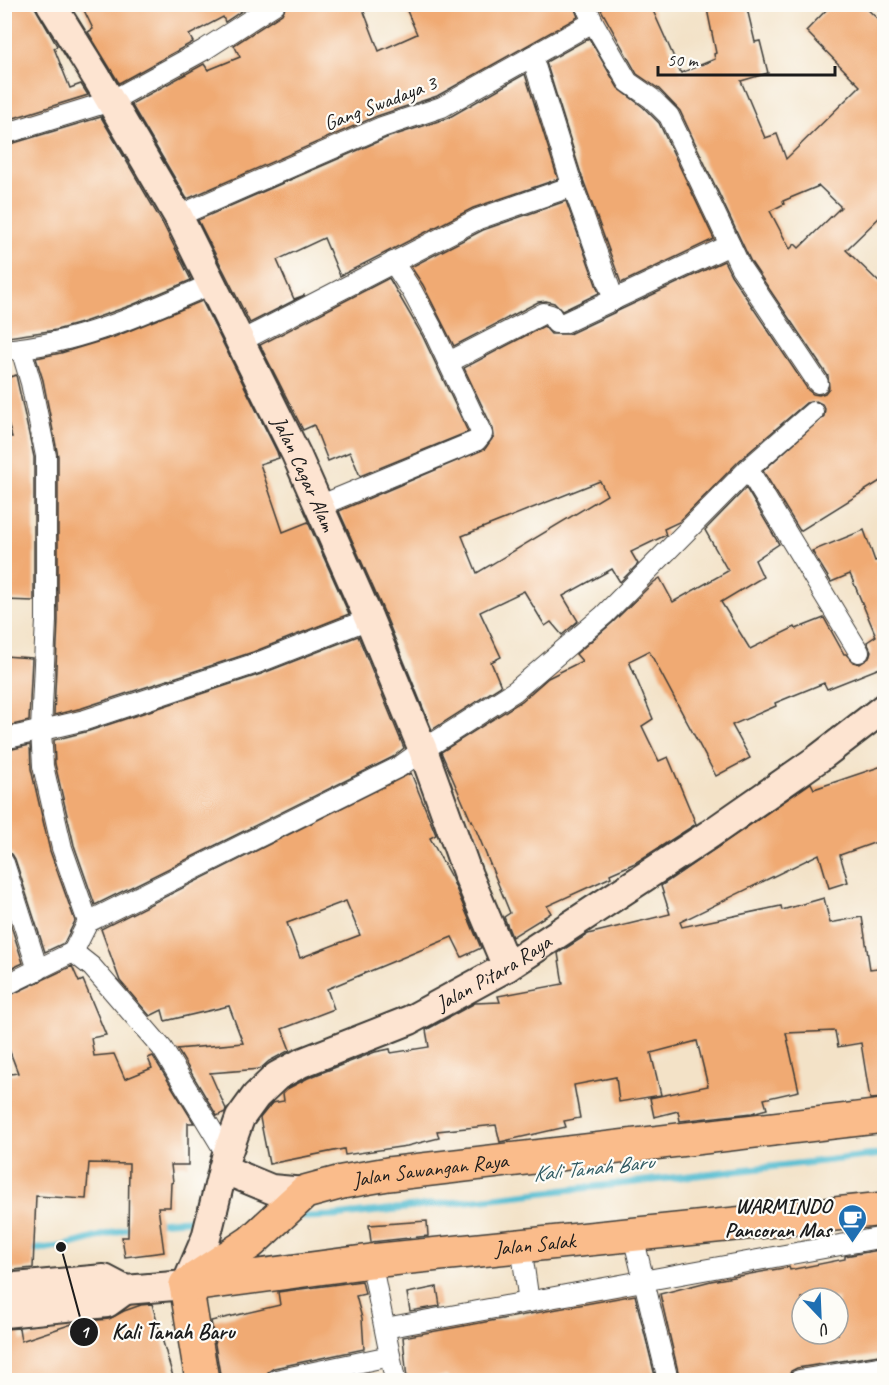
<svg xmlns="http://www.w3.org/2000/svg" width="889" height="1385" viewBox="0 0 889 1385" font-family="Caveat,sans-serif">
<rect width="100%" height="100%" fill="#fdfcf7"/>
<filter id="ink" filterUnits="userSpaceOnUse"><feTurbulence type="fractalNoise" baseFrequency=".0167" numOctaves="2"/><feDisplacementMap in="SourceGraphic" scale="12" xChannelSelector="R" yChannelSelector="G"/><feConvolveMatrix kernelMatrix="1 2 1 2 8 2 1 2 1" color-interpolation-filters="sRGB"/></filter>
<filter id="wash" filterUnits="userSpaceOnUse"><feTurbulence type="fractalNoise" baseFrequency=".008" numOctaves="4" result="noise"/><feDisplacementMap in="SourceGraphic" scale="24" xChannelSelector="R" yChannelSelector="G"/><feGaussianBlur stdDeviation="1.35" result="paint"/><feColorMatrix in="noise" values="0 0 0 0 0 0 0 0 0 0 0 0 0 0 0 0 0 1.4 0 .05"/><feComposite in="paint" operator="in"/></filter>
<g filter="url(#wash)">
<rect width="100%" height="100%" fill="#f3e2c7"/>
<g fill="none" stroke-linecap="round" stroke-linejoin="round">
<g stroke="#53bcd0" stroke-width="7">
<polyline points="304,1217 334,1216 884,1154"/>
<polyline points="153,1222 205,1219"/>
<polyline points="25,1250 61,1247 137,1226"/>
</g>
</g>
<g id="blocks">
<g fill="#f0aa73" fill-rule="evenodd">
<polygon points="4,4 33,4 57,46 54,48 70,88 81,84 88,95 4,121"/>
<polygon points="81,4 252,4 225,22 223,17 189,35 193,42 119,83 88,32 93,29"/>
<polygon points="287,4 361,4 379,51 417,34 404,4 573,4 578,17 437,96 377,116 187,199 131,104 204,64 208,70 240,57 234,45 282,14"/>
<path d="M598 4H650L681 73 715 59 714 54 716 53 706 4H746L755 42 760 41 768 73 741 81 765 138 777 134 786 159 860 86 806 31 832 4H862L885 26V212L846 250 885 288V478L800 531 763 471 824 416 825 409 822 404 816 401 806 403 740 460 679 522 664 529 666 535 631 552 638 564 620 582 612 569 563 596 578 621 562 635 551 622 545 626 524 591 480 612 501 657 491 662 501 686 432 730 384 612 339 511 485 449 494 436 493 429 464 368 544 326 551 334H569L724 261 731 275 808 390 813 394 819 395 825 393 829 388 828 376 751 262 680 111 659 89 637 74ZM819 186 841 207 799 248 795 244 790 249 770 211 784 204 783 201ZM600 481 607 495 477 573 462 536Z"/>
<polygon points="589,38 618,88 643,107 659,123 714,239 621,283 581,174 546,62"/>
<polygon points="525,74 558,179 473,208 340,276 324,238 277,260 294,299 305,295 250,323 198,220 386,138 448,118"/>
<polygon points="101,117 163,224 191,280 132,305 81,323 56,330 8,337 4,323 4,311 9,310 4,291 4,146"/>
<polygon points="566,201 599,293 562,311 554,303 546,301 538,302 454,346 423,285 411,267 483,230"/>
<polygon points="389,278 422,335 468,432 360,476 350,452 328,461 314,425 303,430 260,345"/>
<polygon points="202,301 277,452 279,458 260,464 283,532 308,522 349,614 253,652 82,708 54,715 58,620 58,456 43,380 36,358 61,353 114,337"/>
<polygon points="16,375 34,457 34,601 4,600 4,437 12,437 4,410 4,379"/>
<polygon points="746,488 779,544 755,560 763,577 721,602 750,649 795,627 796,629 824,618 844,654 846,654 853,662 860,664 869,658 871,651 867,642 876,636 850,574 831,582 812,551 864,530 875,561 878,560 880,568 885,566 885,666 827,689 824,683 775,703 776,706 732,725 750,758 716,776 649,651 629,661 653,719 642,726 659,761 668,757 696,824 635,863 610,874 611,877 547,906 551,913 512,937 504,917 510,913 472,820 471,821 441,752 522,701 548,678 582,661 576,654 612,623 654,582 660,578 673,602 728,571 705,530"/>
<polygon points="358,636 404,748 393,757 95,905 74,845 55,764 54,740 89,731 261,674"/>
<polygon points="4,656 32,658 29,721 4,727"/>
<polygon points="30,745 31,769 50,851 75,921 64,943 45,952 15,859 12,854 4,851 4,751"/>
<polygon points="885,765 885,839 840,855 848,882 829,888 819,854 680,922 682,927 781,906 782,910 824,898 830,923 862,917 870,969 885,967 885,1098 870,1099 861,1043 838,1047 835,1031 786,1033 799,1091 764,1099 767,1109 752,1113 680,1121 678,1111 654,1117 650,1098 708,1086 697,1041 651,1053 661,1095 619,1102 616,1077 574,1085 580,1118 564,1121 566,1127 500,1142 496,1125 437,1131 439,1138 407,1146 345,1155 344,1149 269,1164 260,1118 272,1103 284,1101 283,1093 287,1089 308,1078 375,1052 390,1049 391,1053 429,1047 426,1030 475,1003 500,1002 498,996 563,984 558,953 588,934 670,914 661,886 811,783 814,789"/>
<path d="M411 773 436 835 430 838 452 879 481 948 462 957 452 937 327 989 334 1009 282 1029 290 1050 269 1061 260 1069 210 1073 226 1109 225 1112 217 1116 177 1049 243 1043 229 1006 165 1021 162 1010 150 1016 120 981 101 929ZM346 901 360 935 300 958 287 923Z"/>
<polygon points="4,904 23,963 4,972"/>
<polygon points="72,966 79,982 83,980 106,1035 91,1038 94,1056 114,1054 125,1079 152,1068 148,1058 153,1056 194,1123 188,1123 188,1165 171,1165 173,1182 171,1183 170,1207 158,1207 164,1252 125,1257 122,1237 128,1237 129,1164 89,1163 86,1199 36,1196 33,1268 4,1271 4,1075 18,1073 4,1036 4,998"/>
<polygon points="427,1221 428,1236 371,1242 369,1225"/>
<path d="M885 1249V1354L797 1368 791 1371 787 1380H722L721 1377 703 1380H680L660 1294 711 1281 789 1267 790 1270 845 1259V1256ZM802 1298H838V1334H802Z"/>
<polygon points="362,1281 365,1294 356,1296 362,1318 364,1349 274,1368 268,1372 264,1380 221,1380 211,1321 280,1305 278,1292"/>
<polygon points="437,1287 440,1306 410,1311 407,1293"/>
<polygon points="635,1295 656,1380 448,1380 448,1376 407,1380 403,1337"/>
<polygon points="152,1304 174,1380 4,1380 4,1329 19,1328 21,1341 78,1322 109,1319 124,1311 141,1305"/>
</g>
</g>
</g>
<g filter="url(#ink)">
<use href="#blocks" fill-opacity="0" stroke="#3c3a36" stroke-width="1.5"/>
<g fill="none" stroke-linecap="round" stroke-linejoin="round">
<defs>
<g id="street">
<polyline points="585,4 593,22 628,82 651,98 669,116 741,268 818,383"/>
<polyline points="532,56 570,178 614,300"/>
<polyline points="4,134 111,101 204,50 275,4"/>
<polyline points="178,216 382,127 442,107 593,22"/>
<polyline points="241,341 478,219 573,186"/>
<polyline points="21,349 31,383 46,456 46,620 41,730 43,766 62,848 88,922"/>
<path d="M4 350C78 344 145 313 211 284"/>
<polyline points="449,362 544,313 551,315 556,323 564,323 730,245"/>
<polyline points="748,469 859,652"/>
<polyline points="319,506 476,441 482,434 433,330 412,291 393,262"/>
<polyline points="4,739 85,720 257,663 369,619"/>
<polyline points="4,863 38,970"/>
<polyline points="73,952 88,922 399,767 423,750 515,691 604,615 748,469 813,412"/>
<polyline points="4,986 73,952 92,967 162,1048 227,1155"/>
<polyline points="633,1236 668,1380"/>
<polyline points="521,1246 529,1302"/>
<polyline points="371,1261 395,1380"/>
<polyline points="385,1328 884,1237"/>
<polyline points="276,1380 390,1356"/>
<polyline points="799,1380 884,1366"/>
</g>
<g id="secondary">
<path id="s1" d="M51 4 97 78 178 216 296 454 369 619 423 750 468 875 507 967"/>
<polyline points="223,1169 271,1189 305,1192"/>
<path id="s2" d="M4 1288 104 1279 125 1290 186 1285 206 1238 226 1157 240 1118 256 1096 277 1076 301 1063 410 1020 507 967 710 834 819 758 884 708"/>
<polyline points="4,1313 107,1303 125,1290"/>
</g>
<g id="highway">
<path id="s3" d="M186 1285 251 1242 305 1192 342 1182 388 1174 884 1116"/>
<polyline points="186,1285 202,1380"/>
<path id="s4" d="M191 1285 371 1261 884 1209"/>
</g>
</defs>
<use href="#street" stroke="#3c3a36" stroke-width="22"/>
<use href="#secondary" stroke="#3c3a36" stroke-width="32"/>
<use href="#highway" stroke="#3c3a36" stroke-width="36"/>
<use href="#street" stroke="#fff" stroke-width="20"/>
<use href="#secondary" stroke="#fde4d1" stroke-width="28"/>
<use href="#highway" stroke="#fabc8b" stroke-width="33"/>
</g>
</g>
<defs>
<symbol id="cafe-pin" viewBox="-11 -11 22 30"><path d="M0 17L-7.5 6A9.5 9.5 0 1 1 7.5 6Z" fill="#1f6fb2" stroke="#fdfcf7"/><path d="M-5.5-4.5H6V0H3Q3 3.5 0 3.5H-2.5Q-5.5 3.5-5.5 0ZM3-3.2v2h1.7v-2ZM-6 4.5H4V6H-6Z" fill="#fff"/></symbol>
</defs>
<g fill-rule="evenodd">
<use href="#cafe-pin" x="836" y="1202" width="33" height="45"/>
</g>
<g text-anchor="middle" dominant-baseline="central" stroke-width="4.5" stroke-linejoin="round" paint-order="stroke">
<g font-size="21" fill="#1c1c1c" stroke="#fdfcf7">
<text transform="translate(380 103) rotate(-21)">Gang Swadaya 3</text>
<text stroke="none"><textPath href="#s1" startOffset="534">Jalan Cagar Alam</textPath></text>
<text stroke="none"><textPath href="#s2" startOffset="658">Jalan Pitara Raya</textPath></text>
<text stroke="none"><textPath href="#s3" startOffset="279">Jalan Sawangan Raya</textPath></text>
<text stroke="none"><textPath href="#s4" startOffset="346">Jalan Salak</textPath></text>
</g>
<g font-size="21" font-weight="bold" fill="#1c1c1c" stroke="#fdfcf7" text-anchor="end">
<text x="831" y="1206">WARMINDO<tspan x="831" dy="24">Pancoran Mas</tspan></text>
</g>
<g font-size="22" font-style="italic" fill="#325c64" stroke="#fdfcf7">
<text transform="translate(593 1168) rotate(-6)">Kali Tanah Baru</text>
</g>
</g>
<path fill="none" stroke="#1c1c1c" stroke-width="2" d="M61 1247L84 1332"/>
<g fill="#1c1c1c" stroke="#fdfcf7" stroke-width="2">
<circle cx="61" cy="1247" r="6"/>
<circle cx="84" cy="1332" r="15"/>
</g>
<g font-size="18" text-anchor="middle" font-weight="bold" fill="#fff">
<text x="84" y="1338">1</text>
</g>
<g font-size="22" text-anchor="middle" font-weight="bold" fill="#1c1c1c" stroke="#fdfcf7" stroke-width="4.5" stroke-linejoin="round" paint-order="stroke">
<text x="173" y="1339">Kali Tanah Baru</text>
</g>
<rect width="889" height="1385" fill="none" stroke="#fdfcf7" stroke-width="24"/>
<g transform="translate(820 1316) rotate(157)"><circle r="28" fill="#fdfcf7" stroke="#a3a29f" stroke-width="1.5"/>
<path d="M0-4.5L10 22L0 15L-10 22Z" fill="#1f6fb2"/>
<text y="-9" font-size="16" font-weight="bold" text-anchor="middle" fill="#1c1c1c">U</text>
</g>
<path d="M658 66v9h177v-9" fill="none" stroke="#1c1c1c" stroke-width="3"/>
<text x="667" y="66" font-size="18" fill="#1c1c1c" stroke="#fdfcf7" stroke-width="4.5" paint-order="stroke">50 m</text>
</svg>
